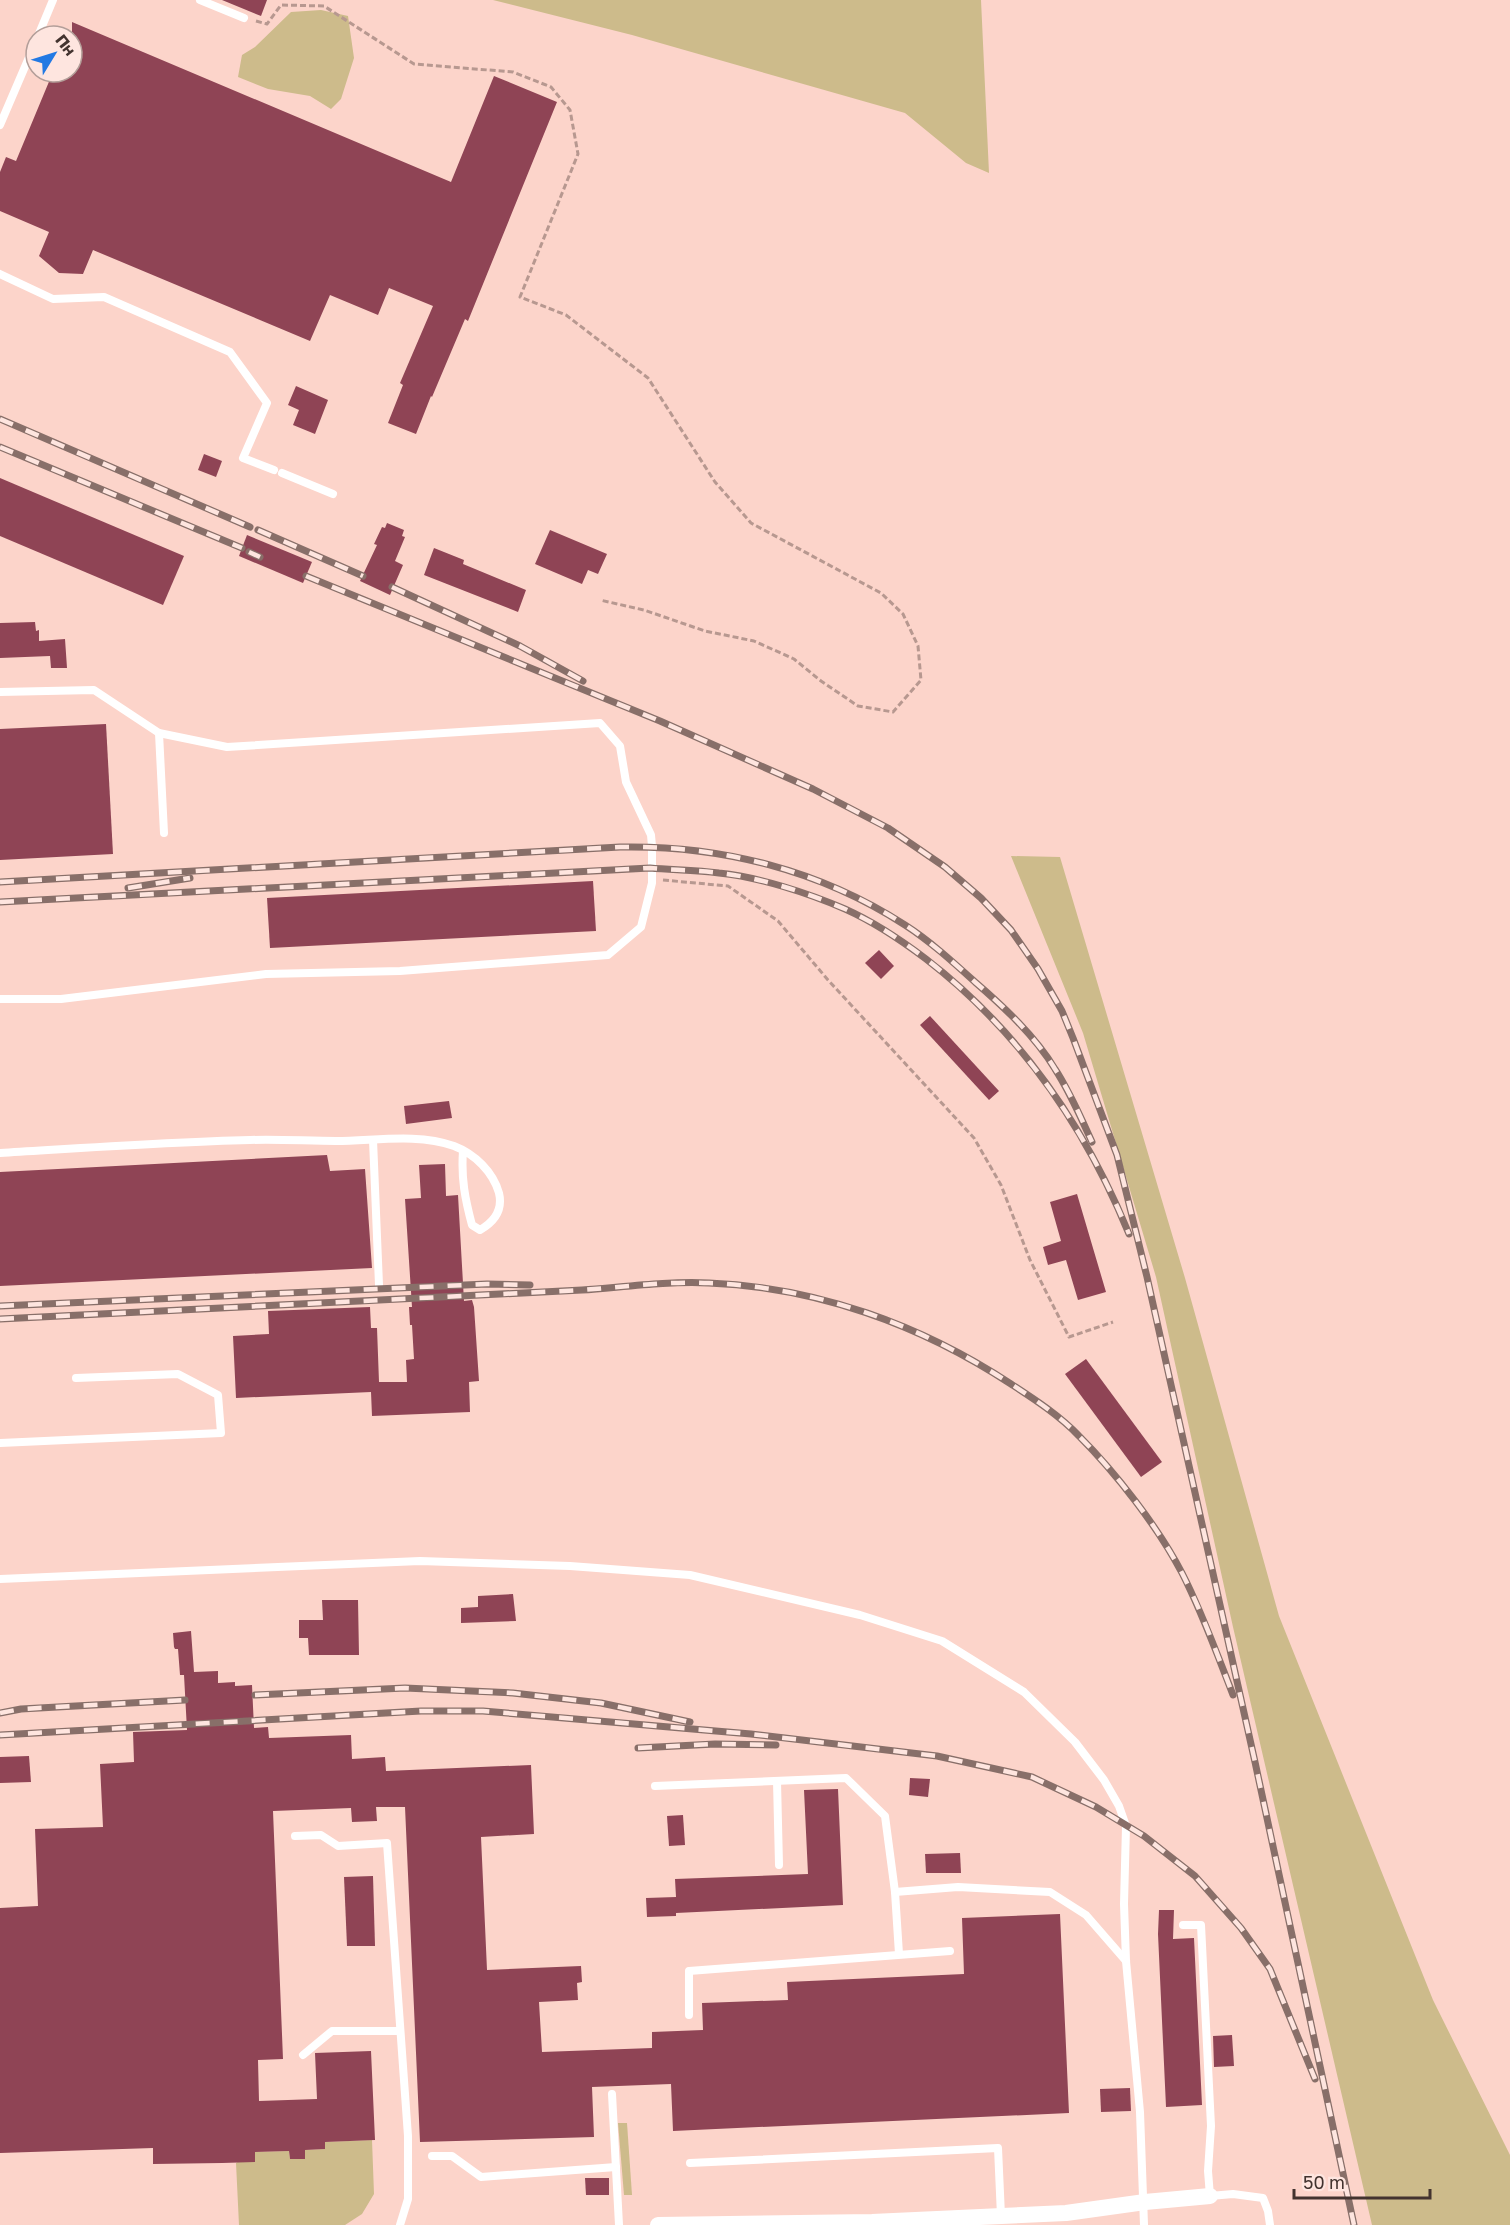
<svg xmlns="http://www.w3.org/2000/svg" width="1510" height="2225" viewBox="0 0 1510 2225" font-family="'Golos Text',sans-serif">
<rect width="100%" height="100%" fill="#fcd4ca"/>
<g fill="#cdbb8b">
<polygon points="493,0 981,0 989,173 966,163 905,113 632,35"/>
<polygon points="321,10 348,16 354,58 341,99 331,109 310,96 268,89 238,77 242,55 255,47 291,12"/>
<polygon points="1011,856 1060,857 1185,1278 1279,1616 1433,2000 1510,2155 1510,2225 1372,2225 1233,1627 1156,1277 1083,1033"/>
<polygon points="618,2123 627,2123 632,2195 624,2195"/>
<polygon points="372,2140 374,2194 362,2214 345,2225 239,2225 236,2163 255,2152 289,2151 290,2159 305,2159 305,2150 325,2149 325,2142"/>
</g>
<g fill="#8f4455">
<polygon points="222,0 267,0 261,16"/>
<polygon points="72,22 451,182 494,76 557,102 468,321 465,319 432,397 431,396 416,434 388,423 403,385 400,383 433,306 389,288 378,315 330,295 310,341 93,250 83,274 59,273 39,256 49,232 0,211 0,172 6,157 16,161 53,72 72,72"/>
<polygon points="296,386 328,400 315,434 293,425 299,410 288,405"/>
<polygon points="204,454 222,461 216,477 198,470"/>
<polygon points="0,478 184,556 163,605 0,536"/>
<polygon points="387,523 404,530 402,536 405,537 395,561 403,565 390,595 360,581 377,545 374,544 382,527 385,528"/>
<polygon points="550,530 607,554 598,574 588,570 582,584 535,564"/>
<polygon points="247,535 312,562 303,583 239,556"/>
<polygon points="434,548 464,560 463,564 526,590 518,612 424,575"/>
<polygon points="35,622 36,631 39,630 39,641 65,639 67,668 51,668 50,656 0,658 0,623"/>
<polygon points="106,724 113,854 0,860 0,729"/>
<polygon points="593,881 596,931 270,948 267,898"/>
<polygon points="879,950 894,966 881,979 865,963"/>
<polygon points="930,1016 999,1091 989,1100 920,1025"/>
<polygon points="449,1101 452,1118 406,1124 404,1106"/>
<polygon points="327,1155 330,1171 365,1169 372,1268 0,1286 0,1172"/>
<polygon points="445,1164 446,1196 458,1195 464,1301 472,1300 474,1307 479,1381 469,1382 470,1412 372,1416 371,1392 236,1398 233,1336 269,1334 268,1311 370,1307 371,1328 377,1328 379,1382 407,1382 406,1360 414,1359 412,1325 410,1325 409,1307 412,1307 405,1199 421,1198 419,1165"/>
<polygon points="1077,1194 1106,1292 1078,1300 1066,1260 1048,1265 1043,1247 1061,1241 1050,1202"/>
<polygon points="1086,1359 1162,1462 1141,1477 1065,1374"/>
<polygon points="513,1594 516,1621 461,1623 461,1608 478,1607 478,1596"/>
<polygon points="322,1600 358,1600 359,1655 309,1655 308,1638 299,1638 299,1620 323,1620"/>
<polygon points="191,1631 194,1672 218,1671 218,1683 235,1682 235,1686 252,1685 254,1728 268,1727 269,1738 351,1735 352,1759 385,1757 386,1771 531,1765 534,1834 481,1837 487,1970 581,1966 582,1982 577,1983 578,2000 539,2002 542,2052 652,2048 652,2032 703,2030 702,2003 788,2000 787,1982 964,1974 962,1918 1060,1914 1069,2113 673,2131 671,2084 592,2087 594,2137 420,2142 405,1807 376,1807 377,1821 352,1822 351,1808 273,1811 283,2059 258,2060 259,2101 317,2099 315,2053 371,2051 375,2140 325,2142 325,2149 305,2150 305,2159 290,2159 289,2151 255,2152 255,2162 222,2163 153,2164 153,2148 0,2153 0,1908 38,1906 35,1829 103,1827 100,1764 134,1762 133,1732 187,1730 184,1675 180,1675 178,1649 175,1649 174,1647 173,1633"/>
<polygon points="29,1756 31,1782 0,1783 0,1757"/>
<polygon points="910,1778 930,1779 928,1797 909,1795"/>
<polygon points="838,1789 843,1905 676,1913 676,1916 647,1917 646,1898 676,1897 675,1879 808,1874 804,1790"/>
<polygon points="683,1815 685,1845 669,1846 667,1816"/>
<polygon points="960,1853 961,1873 926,1873 925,1854"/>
<polygon points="373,1876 375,1946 347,1946 344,1877"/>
<polygon points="1159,1910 1174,1910 1173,1939 1194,1938 1202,2105 1166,2107 1158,1934"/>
<polygon points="1232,2035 1234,2066 1214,2067 1213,2036"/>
<polygon points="1130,2088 1131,2111 1101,2112 1100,2089"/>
<polygon points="585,2178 609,2178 609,2195 586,2195"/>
</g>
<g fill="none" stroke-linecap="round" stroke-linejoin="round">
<g stroke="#b79890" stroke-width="3" stroke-dasharray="6 3" stroke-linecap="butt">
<polyline points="256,21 267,24 281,5 324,6 414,64 513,72 551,87 570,110 578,154 520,297 566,315 648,378 715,482 751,523 881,593 903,614 918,646 921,680 893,712 858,706 821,681 794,659 754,641 705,631 644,610 600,600"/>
<polyline points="663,880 728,886 778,921 828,980 974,1138 1001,1185 1030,1260 1069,1337 1113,1322"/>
</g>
<g stroke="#fff" stroke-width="8">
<polyline points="200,0 244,18"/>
<polyline points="38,36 53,0"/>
<polyline points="0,125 36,41"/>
<polyline points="0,274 53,299 104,297 230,352 267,403 243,458 274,470"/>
<polyline points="282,473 333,494"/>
<polyline points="0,692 94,690 159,733 164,833"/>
<polyline points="0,999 61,999 266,974 400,971 608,955 641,927 652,883 652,846 651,835 626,782 620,746 600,723 227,747 159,733"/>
<polyline points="373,1140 379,1285"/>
<path d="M0 1153C83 1148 167 1142 250 1140 279 1139 308 1141 336 1141 375 1141 417 1133 454 1146 475 1154 493 1172 499 1193 503 1210 494 1222 480 1230L472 1225C465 1199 461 1178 463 1151"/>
<polyline points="0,1443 221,1433 218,1395 178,1374 76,1378"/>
<polyline points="0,1579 420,1561 570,1566 690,1575 860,1615 942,1641 1024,1692 1075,1742 1104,1780 1119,1806 1126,1826 1124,1904 1126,1961 1140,2112 1144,2225"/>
<polyline points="777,1781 779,1865"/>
<polyline points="655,1786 846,1778 885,1816 895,1892"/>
<polyline points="295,1836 321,1835 338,1846 387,1843 408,2136 408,2199 400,2225"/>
<polyline points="1183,1925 1201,1925 1211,2126 1208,2171 1210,2196 1233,2194 1263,2198 1268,2211 1270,2225"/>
<polyline points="899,1954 895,1892 958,1887 1050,1892 1086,1915 1126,1961"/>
<polyline points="689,2015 689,1971 950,1951"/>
<polyline points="303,2055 332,2031 400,2031"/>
<polyline points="612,2094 619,2225"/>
<polyline points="432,2156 452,2156 481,2177 616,2167"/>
<polyline points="690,2163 998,2148 1001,2216"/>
</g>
<polyline stroke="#fff" stroke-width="16" points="658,2225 872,2222 1066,2213 1145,2202 1210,2196"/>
<defs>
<g id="rail">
<polyline points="0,419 250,527"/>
<polyline points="0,447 242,548"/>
<polyline points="258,530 363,576"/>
<polyline points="249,552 260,557"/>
<polyline points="306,576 660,721 813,789 888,828 945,867 981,898 1011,930 1038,969 1062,1011 1073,1038 1117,1155 1147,1277 1255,1762 1354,2225"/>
<polyline points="392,587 520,646 583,681"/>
<path d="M0 882 620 847C721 845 820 870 905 925 930 941 953 962 975 982 1004 1007 1035 1036 1055 1069 1070 1092 1081 1118 1092 1142"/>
<polyline points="128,888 190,878"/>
<path d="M0 902 650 868C673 870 696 870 719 873 759 877 808 893 845 909 874 922 901 940 926 959 1018 1030 1085 1126 1129 1234"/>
<polyline points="0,1306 487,1284 530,1285"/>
<path d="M0 1319 582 1290C624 1287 667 1281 709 1283 817 1287 921 1325 1011 1384 1034 1399 1059 1415 1079 1436 1116 1473 1158 1527 1182 1573 1202 1612 1217 1654 1233 1695"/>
<polyline points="255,1695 405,1688 513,1693 601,1703 690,1722"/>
<polyline points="0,1713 21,1709 185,1700"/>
<polyline points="0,1735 421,1711 483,1711 751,1734 937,1756 1032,1777 1096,1807 1144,1836 1195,1876 1241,1928 1270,1969 1315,2079"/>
<polyline points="638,1748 715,1744 776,1745"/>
</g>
</defs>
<use href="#rail" stroke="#886f69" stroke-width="7"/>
<use href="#rail" stroke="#fee5df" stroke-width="4.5" stroke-dasharray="14" stroke-linecap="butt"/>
</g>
<g transform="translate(54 54) rotate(52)"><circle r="28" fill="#fee5df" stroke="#b39e99" stroke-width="1.5"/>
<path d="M0-4.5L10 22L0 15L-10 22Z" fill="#2279e3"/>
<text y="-9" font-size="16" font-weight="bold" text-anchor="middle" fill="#43332f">Пн</text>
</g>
<path d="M1294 2189v9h136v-9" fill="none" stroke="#43332f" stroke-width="3"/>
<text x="1303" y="2189" font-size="18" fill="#43332f" stroke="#fee5df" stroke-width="4.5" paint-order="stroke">50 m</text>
</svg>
